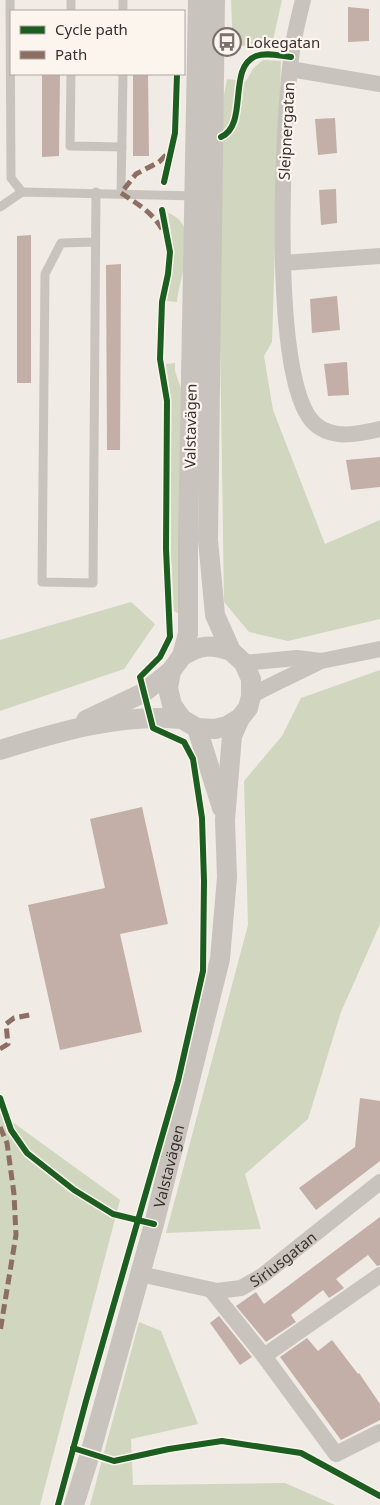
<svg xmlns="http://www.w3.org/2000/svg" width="380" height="1505" viewBox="0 0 380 1505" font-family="'Noto Sans',sans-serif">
<rect width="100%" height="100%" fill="#f0ebe5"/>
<g fill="#d1d6bf">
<polygon points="231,0 282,0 272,45 233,46"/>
<polygon points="263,60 281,61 272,342 264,356 273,410 325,544 380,520 380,619 288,641 249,632 224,602 217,132 227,79 246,81 253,69"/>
<path d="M168 213C203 225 179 276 177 302L167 301 173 262V245Z"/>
<polygon points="175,363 175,371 182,392 183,616 174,611 171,554 171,399 166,364"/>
<polygon points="131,602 155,624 124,669 0,711 0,640"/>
<polygon points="380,670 380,924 341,1012 308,1119 245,1174 261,1229 166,1233 248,925 244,781 282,736 301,698"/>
<polygon points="0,1113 120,1200 40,1505 0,1505"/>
<polygon points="139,1322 161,1331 198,1424 131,1439 133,1485 285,1483 335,1505 90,1505"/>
</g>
<g fill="#c3afa7">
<polygon points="348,7 369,9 369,41 348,42"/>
<polygon points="42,74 60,74 59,156 42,157"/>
<polygon points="133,74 148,74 149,156 133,156"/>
<polygon points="335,118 337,153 318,155 315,119"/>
<polygon points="336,189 337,223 321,225 319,190"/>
<polygon points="31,235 31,383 17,383 17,236"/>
<polygon points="121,264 120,450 107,450 106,265"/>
<polygon points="337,296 340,330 312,333 310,299"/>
<polygon points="347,362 349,395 328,396 324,364"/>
<polygon points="380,457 380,487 351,490 346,460"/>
<polygon points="142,807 168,924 120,934 142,1032 60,1050 28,905 105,888 90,819"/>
<polygon points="360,1098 380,1101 380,1161 316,1210 299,1188 355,1147"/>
<polygon points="380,1217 380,1265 377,1266 368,1255 336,1279 344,1288 329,1298 323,1290 291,1315 296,1322 266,1342 236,1306 256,1292 264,1304"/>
<polygon points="219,1316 252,1357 240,1365 210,1323"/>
<polygon points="307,1338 318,1351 332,1340 358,1374 359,1373 380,1404 380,1420 341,1440 280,1357"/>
</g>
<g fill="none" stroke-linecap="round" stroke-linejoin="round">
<g stroke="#c9c3be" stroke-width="9">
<polyline points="10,0 11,178 22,192"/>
<polyline points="71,11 71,0"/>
<polyline points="123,11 123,0"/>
<polyline points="71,74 70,146 122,147"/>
<polyline points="121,193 123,74"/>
<polyline points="0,207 22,192 197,196"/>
<polyline points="95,242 61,243 45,274 42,582 93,583 96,192"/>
</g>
<g stroke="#c9c3be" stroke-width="16">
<path d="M303 0C298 20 293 39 291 59 283 123 269 384 315 424 333 440 359 434 380 429"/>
<polyline points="290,69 380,84"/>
<polyline points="283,263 380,256"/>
<polyline points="244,663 297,658 321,661 380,649"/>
<path d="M251 696C274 683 298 673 321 661"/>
<path id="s1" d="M140 1274 217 1291 241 1288 262 1276 380 1182"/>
<polyline points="211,1290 264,1356 336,1454 380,1432"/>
<polyline points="264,1356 380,1275"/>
</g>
<g stroke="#c9c3be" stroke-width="20">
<polyline points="198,0 188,540 188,634 182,656 171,671 168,688 172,705 182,719 197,728 215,729 227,726 240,718"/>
<path d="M182 656C201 645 209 644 231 651"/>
<polyline points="86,720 143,693 171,671"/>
<polyline points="197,728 222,808"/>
<path d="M0 750C57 732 122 713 182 719"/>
<path id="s2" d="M74 1505 90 1454 154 1224 220 959 227 877 225 820 232 736 240 718 248 708 251 696V679L244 663 231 651 215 615 208 540 215 0"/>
</g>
<g stroke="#8d6e63" stroke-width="5" stroke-dasharray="10 5" stroke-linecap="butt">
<path d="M162 229C152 212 136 203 121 193L136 174 159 162 170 151"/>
<polyline points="0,1049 8,1044 6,1024 14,1018 34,1014"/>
<polyline points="0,1127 7,1143 14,1194 16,1235 0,1332"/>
</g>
<defs>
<g id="cycleway">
<path d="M221 137C249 125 227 67 256 56 267 52 280 56 291 57"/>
<polyline points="164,182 175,133 177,74"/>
<polyline points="0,1098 11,1130 27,1153 74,1190 113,1214 154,1224"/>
<polyline points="73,1448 114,1461 169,1449 222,1441 301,1453 380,1496"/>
<polyline points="58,1505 86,1401 178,1081 203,971 204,881 202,818 193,759 184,742 153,728 140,677 160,657 170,637 166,549 167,401 160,359 162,302 168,274 170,252 162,210"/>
</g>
</defs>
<use href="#cycleway" stroke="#fbf5ee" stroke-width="9"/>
<use href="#cycleway" stroke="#1b5e20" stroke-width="6"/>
</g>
<defs>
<symbol id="bus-ring" viewBox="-11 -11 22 22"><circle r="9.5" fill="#fbf5ee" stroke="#7a716c" stroke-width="1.5"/><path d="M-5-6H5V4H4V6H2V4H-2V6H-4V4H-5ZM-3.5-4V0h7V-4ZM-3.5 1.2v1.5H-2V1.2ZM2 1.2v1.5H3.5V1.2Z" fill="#7a716c"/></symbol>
</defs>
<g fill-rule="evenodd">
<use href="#bus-ring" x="211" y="26" width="32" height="32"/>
</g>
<g text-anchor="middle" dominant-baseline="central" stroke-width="4.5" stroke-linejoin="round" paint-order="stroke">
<g font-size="15" fill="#3b302b" stroke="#fbf5ee" text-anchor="start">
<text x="246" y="42">Lokegatan</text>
</g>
<g font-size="15" fill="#3b302b" stroke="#fbf5ee">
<text transform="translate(286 131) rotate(-87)">Sleipnergatan</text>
<text transform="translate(190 426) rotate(-89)">Valstavägen</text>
<text stroke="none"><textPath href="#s2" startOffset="352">Valstavägen</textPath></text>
<text stroke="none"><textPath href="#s1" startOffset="154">Siriusgatan</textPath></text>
</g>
</g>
<rect x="10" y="10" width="175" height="65" fill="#fbf5ee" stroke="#aea6a0"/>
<rect x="20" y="26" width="25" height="8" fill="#1b5e20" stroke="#aea6a0"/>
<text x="55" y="35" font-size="15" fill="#3b302b">Cycle path</text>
<rect x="20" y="51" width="25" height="8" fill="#8d6e63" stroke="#aea6a0"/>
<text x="55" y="60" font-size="15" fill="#3b302b">Path</text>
</svg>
